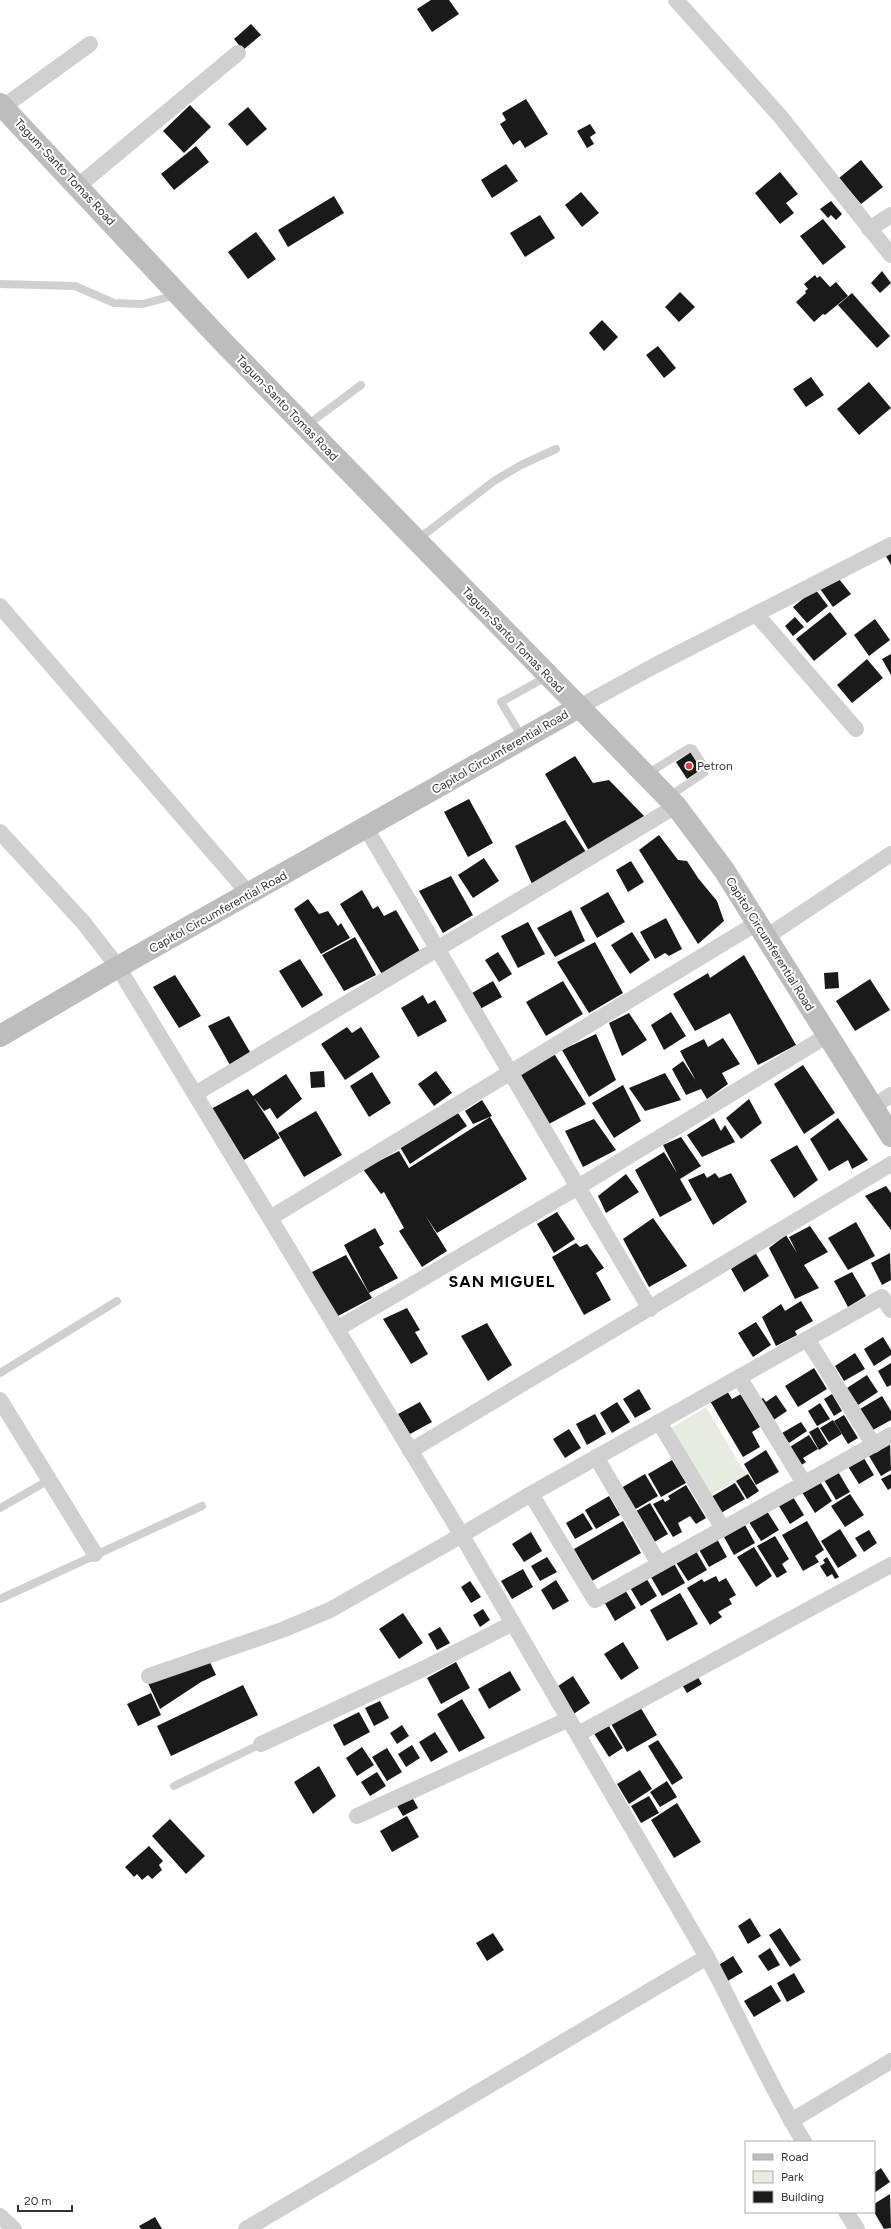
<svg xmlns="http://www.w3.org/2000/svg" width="891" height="2229" viewBox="0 0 891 2229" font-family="Figtree,sans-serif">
<rect width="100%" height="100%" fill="#fff"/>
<polygon fill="#e6ecdf" points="706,1407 746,1475 710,1495 671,1428"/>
<g fill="#1a1a1a">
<polygon points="431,0 449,0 459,14 432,32 417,9"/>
<polygon points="251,24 261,35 243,50 234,39"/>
<polygon points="526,99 548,134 525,148 520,140 513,145 500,124 506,120 502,113"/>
<polygon points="190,105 211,127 184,153 163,131"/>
<polygon points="248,107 267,129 247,146 228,124"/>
<polygon points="590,124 596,133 590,137 594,144 587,148 577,131"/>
<polygon points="196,146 209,162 174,190 161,174"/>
<polygon points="861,160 883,187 861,204 839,178"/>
<polygon points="506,164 518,181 492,198 481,180"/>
<polygon points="780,172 798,194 786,203 794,213 780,224 755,193"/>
<polygon points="581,192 599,213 582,227 565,205"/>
<polygon points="334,196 344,213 288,247 278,230"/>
<polygon points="831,201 842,214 836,220 831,215 828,218 820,209"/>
<polygon points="540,215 555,238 525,257 510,233"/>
<polygon points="823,219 846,247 823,265 800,236"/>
<polygon points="256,232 276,259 248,279 228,252"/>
<polygon points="882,271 891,283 880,293 871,283"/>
<polygon points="815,275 817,278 820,276 830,287 836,282 848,296 825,315 823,314 814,322 796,302 806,293 805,291 808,289 804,284"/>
<polygon points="680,292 695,307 679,322 665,307"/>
<polygon points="852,293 890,336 877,348 838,305"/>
<polygon points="602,320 618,337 604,351 589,333"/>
<polygon points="658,346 676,368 664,378 646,355"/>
<polygon points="811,377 824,395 806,407 793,389"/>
<polygon points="869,382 891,408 859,435 837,409"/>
<polygon points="891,546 891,565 883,551"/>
<polygon points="835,574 851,594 833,607 818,586"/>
<polygon points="815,589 828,606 807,623 793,607"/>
<polygon points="830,612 847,634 814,661 796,639"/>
<polygon points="795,617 804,627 793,636 785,626"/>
<polygon points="875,619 890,640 869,656 854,635"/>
<polygon points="891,654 891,675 882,659"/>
<polygon points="867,659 883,678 852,703 837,685"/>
<polygon points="691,752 702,769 687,779 676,762"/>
<polygon points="575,756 593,783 609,780 646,818 589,851 545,774"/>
<polygon points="469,799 493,843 468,857 444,812"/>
<polygon points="565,820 586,852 532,884 515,846"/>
<polygon points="659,835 678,860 687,861 698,878 717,901 724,921 698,944 639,850"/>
<polygon points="484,858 499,881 473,898 458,875"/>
<polygon points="631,861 644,882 628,892 616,870"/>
<polygon points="451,876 473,915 443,933 419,891"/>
<polygon points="362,890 373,909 378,906 384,916 396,910 421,953 383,976 340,904"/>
<polygon points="608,892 625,922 597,938 580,908"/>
<polygon points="308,899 319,914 328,911 338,926 341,923 350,938 321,954 294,909"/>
<polygon points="571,910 585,941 555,957 537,928"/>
<polygon points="666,918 682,949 669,956 665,953 655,959 640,932"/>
<polygon points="528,922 545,954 518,968 501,936"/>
<polygon points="632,932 650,960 630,974 611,945"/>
<polygon points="355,937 376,975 344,991 322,955"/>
<polygon points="595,942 623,993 589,1013 557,962"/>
<polygon points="498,952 512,974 499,982 485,960"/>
<polygon points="744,955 796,1045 758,1065 730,1013 695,1031 673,994 708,973 710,978"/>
<polygon points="300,959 323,995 302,1008 279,971"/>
<polygon points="838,972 839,988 825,989 824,973"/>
<polygon points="175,975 201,1016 179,1028 153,987"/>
<polygon points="870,979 890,1010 855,1031 836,1001"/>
<polygon points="493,981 502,997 480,1009 472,993"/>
<polygon points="563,981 583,1014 546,1036 526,1002"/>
<polygon points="423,995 428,1004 435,1000 447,1021 418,1037 401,1008"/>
<polygon points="671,1012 686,1036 664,1050 651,1025"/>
<polygon points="629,1013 647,1040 622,1056 609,1023"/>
<polygon points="229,1016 250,1052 230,1065 208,1026"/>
<polygon points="347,1027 352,1033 361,1027 380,1057 345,1080 321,1044"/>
<polygon points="596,1034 616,1080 589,1097 562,1050"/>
<polygon points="723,1038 740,1064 722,1073 728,1084 707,1099 701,1089 686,1095 672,1069 683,1061 696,1081 680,1051 704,1039 708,1047"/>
<polygon points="553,1052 586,1104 547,1125 519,1074"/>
<polygon points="803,1065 835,1113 804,1134 774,1084"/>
<polygon points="324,1071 325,1087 311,1088 310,1072"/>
<polygon points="436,1071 452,1093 434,1106 418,1084"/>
<polygon points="372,1072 391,1103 369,1117 350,1086"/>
<polygon points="665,1073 681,1100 645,1111 629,1088"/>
<polygon points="286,1074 302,1099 277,1119 270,1108 264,1111 254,1098 280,1138 244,1160 211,1109 248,1089 253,1096"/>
<polygon points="623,1085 641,1121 614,1138 592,1103"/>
<polygon points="749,1099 762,1123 741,1139 726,1118"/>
<polygon points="482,1100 492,1116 473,1124 465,1111"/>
<polygon points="316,1111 342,1155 304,1177 278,1133"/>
<polygon points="458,1113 467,1126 410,1164 400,1147"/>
<polygon points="490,1117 527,1179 437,1233 425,1215 447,1251 422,1267 399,1231 404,1228 384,1192 381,1194 363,1169 399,1151 409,1168"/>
<polygon points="714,1118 721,1131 725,1125 735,1142 702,1157 687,1135"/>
<polygon points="838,1118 868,1160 852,1169 848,1160 829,1171 810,1139"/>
<polygon points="594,1119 616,1150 583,1167 565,1131"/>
<polygon points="681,1137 701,1166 680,1179 692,1200 660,1217 635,1170 664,1152 677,1173 663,1145"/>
<polygon points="797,1145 818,1180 794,1198 770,1160"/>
<polygon points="704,1173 707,1178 715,1173 719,1178 731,1173 747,1202 713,1225 688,1180"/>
<polygon points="626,1174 639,1192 606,1213 598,1196"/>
<polygon points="886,1186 891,1193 891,1230 865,1196"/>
<polygon points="557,1212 575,1239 554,1253 537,1224"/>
<polygon points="653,1218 687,1266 649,1287 623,1239"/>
<polygon points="856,1222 875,1256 848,1270 828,1238"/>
<polygon points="810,1226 828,1252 804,1265 819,1288 795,1299 769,1248 786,1235 797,1253 789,1237"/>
<polygon points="375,1228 384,1244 379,1247 398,1278 369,1293 344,1245"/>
<polygon points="576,1243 580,1247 587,1244 604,1268 596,1273 611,1300 584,1315 552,1257"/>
<polygon points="755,1252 769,1276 744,1292 731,1269"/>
<polygon points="890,1253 891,1280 882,1285 871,1263"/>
<polygon points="346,1255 372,1298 336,1317 312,1272"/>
<polygon points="852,1272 866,1296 848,1307 834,1281"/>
<polygon points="801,1301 813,1321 795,1331 797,1335 776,1346 762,1317 781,1304 785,1311"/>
<polygon points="407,1308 420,1330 415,1332 428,1354 411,1364 383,1319"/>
<polygon points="756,1322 771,1345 753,1357 738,1333"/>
<polygon points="487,1323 512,1365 488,1381 461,1336"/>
<polygon points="883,1337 891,1350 891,1355 874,1366 864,1349"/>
<polygon points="855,1353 865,1369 844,1381 835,1366"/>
<polygon points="891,1363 891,1385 887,1387 878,1371"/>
<polygon points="814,1368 827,1389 798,1407 785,1386"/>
<polygon points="867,1375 878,1392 858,1405 847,1388"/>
<polygon points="639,1389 651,1409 635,1418 623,1399"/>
<polygon points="727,1391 732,1399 741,1394 760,1427 752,1432 760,1447 743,1457 710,1401"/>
<polygon points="832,1394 842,1411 834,1416 824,1399"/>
<polygon points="776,1395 787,1411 769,1423 756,1402 763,1398 766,1402"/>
<polygon points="882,1396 891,1411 891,1420 873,1430 860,1409"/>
<polygon points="420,1402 432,1422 410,1434 398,1414"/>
<polygon points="617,1402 630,1422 612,1433 600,1413"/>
<polygon points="820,1403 830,1419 817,1426 808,1411"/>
<polygon points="595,1414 606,1434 587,1445 576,1424"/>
<polygon points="844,1415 858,1438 848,1444 834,1421"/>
<polygon points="833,1420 842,1434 829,1442 820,1428"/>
<polygon points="801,1422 807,1431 789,1443 782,1433"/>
<polygon points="818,1427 828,1444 819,1450 809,1432"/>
<polygon points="569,1429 581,1448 565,1458 553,1439"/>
<polygon points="809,1435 818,1449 803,1458 806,1462 797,1468 785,1450"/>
<polygon points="890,1443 891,1470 881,1476 869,1456"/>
<polygon points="766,1450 779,1472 756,1485 744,1464"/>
<polygon points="862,1455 874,1475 859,1484 847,1465"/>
<polygon points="672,1460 686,1483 661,1497 648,1474"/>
<polygon points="837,1470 850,1492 836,1500 823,1478"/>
<polygon points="645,1474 658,1496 634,1510 621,1488"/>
<polygon points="748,1474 759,1491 747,1499 736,1481"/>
<polygon points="891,1474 891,1488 888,1490 881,1479"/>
<polygon points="819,1480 832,1501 815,1513 802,1492"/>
<polygon points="735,1483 745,1499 721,1513 711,1497"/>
<polygon points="686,1485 706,1518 696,1524 690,1516 678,1523 682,1532 673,1537 653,1504 663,1499 665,1502 670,1499 668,1496"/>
<polygon points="850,1494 864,1515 845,1527 831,1506"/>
<polygon points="609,1496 620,1515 596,1529 585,1510"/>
<polygon points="793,1497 804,1515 790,1524 779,1506"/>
<polygon points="650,1503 668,1534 649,1545 631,1514"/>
<polygon points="765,1508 779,1530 761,1541 747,1519"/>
<polygon points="583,1513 593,1529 575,1539 566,1523"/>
<polygon points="623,1521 641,1553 592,1581 574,1549"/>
<polygon points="807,1521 824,1550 815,1556 819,1562 803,1571 782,1535"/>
<polygon points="745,1525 755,1543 734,1555 724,1537"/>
<polygon points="840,1529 857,1556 838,1568 821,1541"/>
<polygon points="869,1530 877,1543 864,1552 855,1538"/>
<polygon points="531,1532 542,1551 524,1562 512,1544"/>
<polygon points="775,1536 789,1559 782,1564 787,1572 777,1578 757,1546"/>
<polygon points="716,1537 727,1557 709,1567 698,1548"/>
<polygon points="693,1546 707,1570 688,1581 673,1558"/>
<polygon points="754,1547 772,1576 756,1587 737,1557"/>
<polygon points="547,1557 557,1572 540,1581 531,1566"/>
<polygon points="827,1557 839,1577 835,1579 832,1574 827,1577 820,1566 825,1563 823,1560"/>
<polygon points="671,1558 685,1583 662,1596 648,1572"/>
<polygon points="523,1569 533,1587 512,1599 501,1581"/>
<polygon points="645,1576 657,1596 641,1606 629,1586"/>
<polygon points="716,1576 719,1582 726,1578 736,1595 729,1599 732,1604 718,1612 722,1617 710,1625 687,1588 702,1579 704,1582"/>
<polygon points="556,1580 569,1601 553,1610 541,1590"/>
<polygon points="470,1581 481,1597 471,1603 461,1587"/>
<polygon points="624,1588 636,1608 615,1621 603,1600"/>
<polygon points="680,1593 698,1624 667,1641 650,1610"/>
<polygon points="483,1609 490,1620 480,1627 473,1615"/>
<polygon points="403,1613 423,1643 399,1659 379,1629"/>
<polygon points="440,1627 450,1643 437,1650 428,1634"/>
<polygon points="623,1642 639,1668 621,1680 604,1654"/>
<polygon points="208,1658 216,1675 201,1682 160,1709 148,1683"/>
<polygon points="456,1662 470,1688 441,1704 427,1678"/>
<polygon points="510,1671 521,1690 489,1709 478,1689"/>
<polygon points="696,1674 702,1684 687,1693 681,1683"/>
<polygon points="573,1676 590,1703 572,1715 555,1688"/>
<polygon points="243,1685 258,1715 171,1756 157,1726"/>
<polygon points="151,1693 161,1715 138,1726 127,1704"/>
<polygon points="462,1699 485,1738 459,1752 437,1714"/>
<polygon points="380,1701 389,1718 374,1726 365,1708"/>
<polygon points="639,1705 657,1735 627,1752 610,1722"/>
<polygon points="359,1712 370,1732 344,1746 333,1725"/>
<polygon points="607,1723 623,1748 609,1757 593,1732"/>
<polygon points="402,1725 409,1736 397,1744 390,1733"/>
<polygon points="435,1732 448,1752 431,1762 419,1742"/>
<polygon points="658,1740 683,1778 672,1785 648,1746"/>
<polygon points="412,1745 420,1758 406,1767 398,1754"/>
<polygon points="362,1747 374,1765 357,1776 346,1758"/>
<polygon points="387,1748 402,1772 387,1781 372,1757"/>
<polygon points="319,1766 336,1796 313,1814 294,1782"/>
<polygon points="640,1770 652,1789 629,1804 617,1784"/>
<polygon points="377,1772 386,1786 370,1796 361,1782"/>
<polygon points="667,1781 677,1797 660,1807 650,1792"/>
<polygon points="649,1796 659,1813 641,1823 631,1806"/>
<polygon points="412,1797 418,1808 403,1816 397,1806"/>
<polygon points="677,1803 701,1842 674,1858 651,1820"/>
<polygon points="407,1816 419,1837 392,1852 380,1831"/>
<polygon points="170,1819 205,1856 186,1874 152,1836"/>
<polygon points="149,1846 163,1861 159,1865 162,1870 152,1879 148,1875 142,1880 137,1874 134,1877 125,1867"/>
<polygon points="750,1918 761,1936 748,1944 738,1926"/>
<polygon points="780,1928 801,1960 790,1967 769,1935"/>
<polygon points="493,1933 504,1950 487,1961 476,1943"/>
<polygon points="770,1948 780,1965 768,1971 758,1956"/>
<polygon points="733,1956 743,1972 726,1982 717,1966"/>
<polygon points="794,1973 805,1992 787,2002 777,1983"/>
<polygon points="771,1985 781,2001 754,2017 744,2001"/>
<polygon points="881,2168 890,2182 874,2193 874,2173"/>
<polygon points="890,2194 891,2228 884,2229 874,2212 874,2204"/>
<polygon points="155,2217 162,2229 141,2229 139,2226"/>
</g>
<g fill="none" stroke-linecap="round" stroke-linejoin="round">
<g stroke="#d0d0d0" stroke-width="8">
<polyline points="0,284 75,286 114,303 143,304 176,295"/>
<polyline points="306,426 361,385"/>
<polyline points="417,540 494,481 521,465 556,449"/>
<polyline points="522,737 501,702 548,676"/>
<polyline points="647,774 689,748 693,749 705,768 704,773 668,797"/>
<polyline points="0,1373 117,1301"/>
<polyline points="0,1508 49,1480"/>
<polyline points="0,1599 202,1506"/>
<polyline points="174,1786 261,1744"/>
</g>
<g stroke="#d0d0d0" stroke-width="16">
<polyline points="676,0 780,116 891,255"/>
<polyline points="3,107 90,44"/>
<polyline points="78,186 238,53"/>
<polyline points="869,229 891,215"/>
<polyline points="0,606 250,895"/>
<polyline points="756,614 856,729"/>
<polyline points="579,707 654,666 891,545"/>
<polyline points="366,828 650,1309"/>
<path d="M0 832 83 922 118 967 461 1534 707 1957C740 2018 767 2082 804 2142"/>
<polyline points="766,937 891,854"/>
<polyline points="195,1094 676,806"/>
<polyline points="873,1107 891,1095"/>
<polyline points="270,1218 757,923"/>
<polyline points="337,1329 578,1187 828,1035"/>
<polyline points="807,1339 874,1445"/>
<polyline points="739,1377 804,1483"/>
<polyline points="0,1400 95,1554"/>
<polyline points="659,1422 722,1527"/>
<polyline points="410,1451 891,1164"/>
<polyline points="596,1457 659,1564"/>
<polyline points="531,1494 595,1600 891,1435"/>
<polyline points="149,1676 282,1630 330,1610 448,1543 531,1494 882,1297 891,1310"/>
<polyline points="578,1734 891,1565"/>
<polyline points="261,1744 425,1668 513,1623"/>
<polyline points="357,1816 569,1719"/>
<polyline points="791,2121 891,2061"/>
<polyline points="846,2212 857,2229"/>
<polyline points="0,2216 14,2229"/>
<polyline points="246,2229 707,1957"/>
</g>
<g stroke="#bdbdbd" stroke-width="22">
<polyline points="0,104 222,341 676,806 724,870 891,1136"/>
<polyline points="0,1036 118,967 579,707"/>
</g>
</g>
<circle fill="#e63946" stroke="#fff" stroke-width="1.5" cx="689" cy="766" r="4"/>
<g text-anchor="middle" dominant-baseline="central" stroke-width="4" stroke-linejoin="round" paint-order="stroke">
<g font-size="12" fill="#333" stroke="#fff">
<text transform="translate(65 172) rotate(47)">Tagum-Santo Tomas Road</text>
<text transform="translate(287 408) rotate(46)">Tagum-Santo Tomas Road</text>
<text transform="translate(513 640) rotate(46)">Tagum-Santo Tomas Road</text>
<text transform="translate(500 752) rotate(-30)">Capitol Circumferential Road</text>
<text transform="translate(218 912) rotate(-29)">Capitol Circumferential Road</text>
<text transform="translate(770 944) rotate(58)">Capitol Circumferential Road</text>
</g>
<g font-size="12" fill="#333" stroke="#fff" text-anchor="start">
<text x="697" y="766">Petron</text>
</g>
<g font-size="16" font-weight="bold" letter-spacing="1" fill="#000" stroke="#fff">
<text x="502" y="1281">SAN MIGUEL</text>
</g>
</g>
<rect x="745" y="2141" width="130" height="72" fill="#ffffff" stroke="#adadad"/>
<rect x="753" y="2154" width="20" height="6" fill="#bdbdbd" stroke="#adadad"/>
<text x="781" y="2161" font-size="12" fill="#333333">Road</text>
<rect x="753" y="2171" width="20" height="12" fill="#e6ecdf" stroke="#adadad"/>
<text x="781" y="2181" font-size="12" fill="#333333">Park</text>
<rect x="753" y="2191" width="20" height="12" fill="#1a1a1a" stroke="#adadad"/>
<text x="781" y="2201" font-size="12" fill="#333333">Building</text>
<path d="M18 2205v6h54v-6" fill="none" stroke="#333333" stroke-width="2"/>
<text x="24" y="2205" font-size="12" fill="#333333" stroke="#ffffff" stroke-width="3" paint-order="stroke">20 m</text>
</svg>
